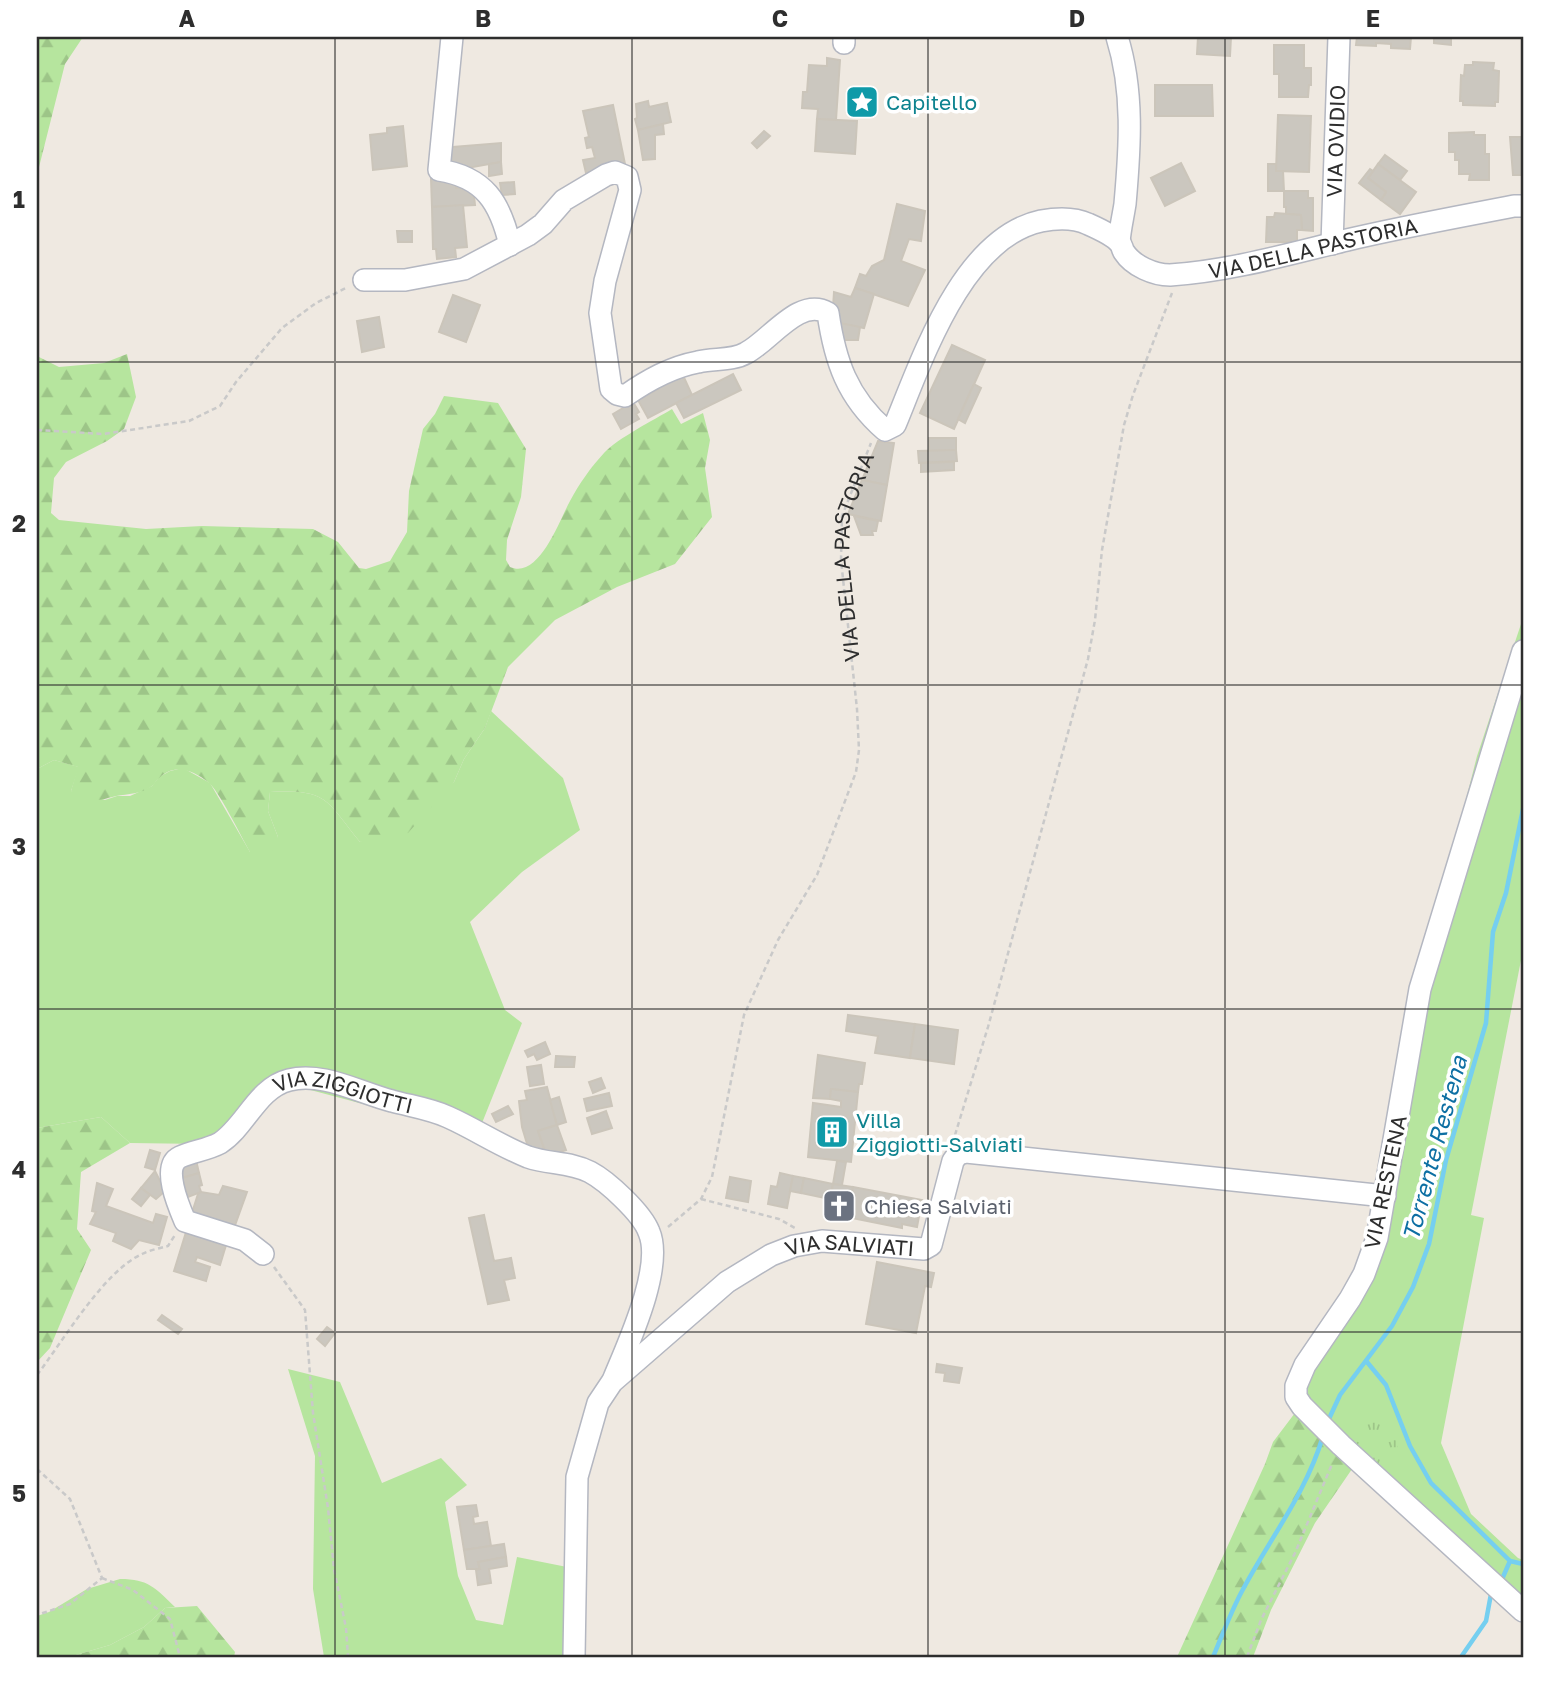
<svg xmlns="http://www.w3.org/2000/svg" width="1560" height="1694" viewBox="0 0 1560 1694" font-family="'Golos Text',sans-serif">
<defs>
<pattern id="forest-firs" width="22" height="20" patternUnits="userSpaceOnUse" patternTransform="scale(1.75)"><rect width="22" height="20" fill="#b6e59e"/><path d="M5 1l3.5 6h-7zM16 11l3.5 6h-7z" fill="#9dc588"/></pattern>
<pattern id="park-tufts" width="24" height="20" patternUnits="userSpaceOnUse" patternTransform="scale(1.75)"><rect width="24" height="20" fill="#b6e59e"/><path d="M3 7l-1-3M5 7V3M7 7l1-3M15 17l-1-3M17 17v-4M19 17l1-3" fill="none" stroke="#9dc588"/></pattern>
</defs>
<rect width="100%" height="100%" fill="#efe9e1"/>
<g fill="#b6e59e">
<polygon points="1523,618 1523,950 1471,1215 1484,1218 1441,1443 1471,1514 1518,1558 1523,1560 1523,1613 1301,1405 1309,1353 1372,1255 1422,973 1477,756"/>
<path d="M491 711 563 778 580 830 522 872 470 922 505 1010 522 1023 474 1143 438 1124 288 1084 202 1144 130 1143 101 1117 37 1128V769L54 760 79 767 71 791 105 800 117 796H130L152 786 159 777 170 771 183 768 210 783 250 852 278 837 268 811 270 792C328 789 326 800 360 842L454 782 464 759 485 728Z"/>
<polygon points="288,1369 340,1382 382,1483 441,1458 467,1485 445,1502 458,1576 476,1620 503,1625 517,1557 572,1568 575,1657 324,1657 313,1589 315,1456"/>
<path d="M120 1579C149 1579 155 1588 175 1607L165 1608 144 1627 110 1645 69 1657H37V1616L49 1612 87 1589Z"/>
</g>
<g fill="url(#forest-firs)">
<polygon points="37,37 83,37 65,64 37,175"/>
<path d="M127 354 136 397 124 429 107 441 66 462 54 478 51 513 59 520 146 529 202 526 313 529 338 542 359 568 366 569 390 561 407 532 409 491 423 429 435 414 444 396 498 403 526 449 521 497 507 540 506 560 510 567C539 580 560 519 570 501 579 484 591 467 604 453 618 438 654 420 672 409L681 424 703 413 710 440 705 468 712 517 675 564 617 587 555 620 508 667 485 728 464 759 454 782 408 833 360 842C326 800 328 789 270 792L268 811 278 837 271 853 250 852C242 838 218 789 208 782 193 770 174 763 159 778 156 780 155 784 152 786 141 794 128 794 116 796 95 801 89 806 71 791L78 767 54 760 37 769V356L59 367 104 363Z"/>
<polygon points="101,1117 130,1143 81,1172 77,1229 91,1250 50,1348 37,1362 37,1128"/>
<polygon points="1301,1405 1363,1453 1315,1523 1271,1610 1253,1657 1177,1657 1265,1464 1273,1442"/>
<polygon points="197,1606 235,1652 234,1657 69,1657 110,1645 144,1627 165,1608"/>
</g>
<polygon fill="url(#park-tufts)" points="1368,1411 1391,1425 1399,1451 1380,1471 1344,1438"/>
<g fill="none" stroke-linecap="round" stroke-linejoin="round">
<g stroke="#75cff0" stroke-width="4.5">
<polyline points="1367,1362 1386,1385 1410,1446 1431,1483 1510,1561 1503,1577"/>
<polyline points="1328,1421 1340,1395 1392,1326 1413,1287 1429,1244 1446,1160 1486,1023 1493,932 1506,893 1523,809"/>
<polyline points="1510,1561 1523,1564"/>
<path d="M1213 1657C1222 1636 1230 1614 1241 1593 1268 1541 1306 1494 1323 1436"/>
<polyline points="1461,1657 1486,1621 1491,1594"/>
</g>
</g>
<g fill="#cbc7bf" stroke="#cbc5ba" stroke-width="2">
<polygon points="1198,37 1231,37 1230,56 1197,54"/>
<polygon points="1357,37 1411,37 1410,49 1391,48 1391,44 1376,43 1376,46 1356,45"/>
<polygon points="1434,37 1451,37 1451,45 1434,43"/>
<polygon points="1274,45 1304,45 1304,68 1311,68 1311,85 1309,85 1308,97 1279,97 1279,74 1274,74"/>
<polygon points="827,58 840,60 836,120 817,119 818,109 802,108 803,92 807,92 809,65 827,66"/>
<polygon points="1473,62 1494,63 1493,70 1499,71 1498,102 1495,102 1495,106 1463,105 1463,101 1460,101 1461,75 1464,76 1465,65 1473,65"/>
<polygon points="1155,85 1212,85 1213,116 1155,116"/>
<polygon points="648,101 649,107 667,103 671,122 638,130 635,119 637,118 636,104"/>
<polygon points="613,105 625,164 586,173 583,160 595,158 592,147 587,148 585,138 589,137 583,111"/>
<polygon points="1278,115 1311,116 1309,172 1276,171"/>
<polygon points="817,119 857,121 855,154 815,151"/>
<polygon points="663,124 664,134 655,135 655,159 643,160 638,130"/>
<polygon points="403,126 407,166 373,170 370,135 387,133 387,128"/>
<polygon points="764,131 770,136 757,148 752,143"/>
<polygon points="1474,132 1474,135 1485,135 1485,154 1489,154 1489,180 1469,180 1470,174 1459,174 1459,160 1455,160 1455,152 1449,152 1449,133"/>
<polygon points="1510,137 1523,137 1523,175 1513,175"/>
<polygon points="501,143 501,162 467,168 443,168 441,148"/>
<polygon points="1385,155 1407,171 1400,180 1378,164"/>
<polygon points="501,162 502,174 489,176 489,164"/>
<polygon points="1181,163 1195,191 1165,206 1151,178"/>
<polygon points="1268,164 1276,164 1276,171 1283,171 1284,191 1268,191"/>
<polygon points="1378,164 1416,192 1400,214 1381,200 1386,192 1368,178"/>
<polygon points="1370,169 1373,171 1368,178 1386,192 1381,200 1359,183"/>
<polygon points="456,177 456,188 473,187 475,205 432,207 431,179"/>
<polygon points="514,182 515,194 502,195 500,183"/>
<polygon points="1284,191 1308,191 1308,198 1313,198 1313,231 1302,230 1301,215 1286,214 1286,207 1284,207"/>
<polygon points="897,204 925,211 921,241 909,239 901,261 925,270 908,306 855,288 860,274 866,276 872,266 884,260"/>
<polygon points="463,205 467,247 455,248 456,257 437,259 436,249 433,249 432,207"/>
<polygon points="1275,213 1301,215 1302,230 1297,230 1297,242 1266,242 1267,217 1274,217"/>
<polygon points="397,231 412,231 412,242 398,242"/>
<polygon points="855,288 874,294 864,328 832,322 834,292 851,297"/>
<polygon points="453,295 480,305 466,342 439,332"/>
<polygon points="379,317 384,347 362,352 357,321"/>
<polygon points="835,322 860,327 858,340 841,340"/>
<polygon points="952,345 985,360 954,429 920,413"/>
<polygon points="681,371 692,395 648,418 638,400 658,389 655,384"/>
<polygon points="733,374 741,390 684,418 676,403"/>
<polygon points="974,384 981,388 965,423 958,419"/>
<polygon points="633,402 639,412 636,414 639,419 621,429 613,414"/>
<polygon points="929,438 956,438 956,450 929,451"/>
<polygon points="878,441 894,443 887,485 862,480"/>
<polygon points="956,450 957,461 919,463 918,451"/>
<polygon points="954,462 954,470 921,472 921,463"/>
<polygon points="862,480 887,485 881,521 848,514"/>
<polygon points="854,516 878,521 876,531 872,531 873,535 861,535"/>
<polygon points="848,1015 915,1024 910,1058 875,1053 878,1036 846,1031"/>
<polygon points="915,1024 958,1030 954,1064 910,1058"/>
<polygon points="545,1042 550,1054 537,1060 534,1054 528,1057 525,1051"/>
<polygon points="818,1055 865,1063 862,1084 859,1084 858,1092 831,1089 830,1099 813,1098"/>
<polygon points="556,1056 575,1057 574,1067 555,1067"/>
<polygon points="541,1065 544,1084 530,1086 527,1067"/>
<polygon points="601,1078 605,1088 593,1093 589,1082"/>
<polygon points="547,1087 557,1125 538,1131 545,1151 528,1147 522,1127 519,1101 527,1100 525,1091"/>
<polygon points="831,1089 858,1092 851,1162 808,1157 813,1103 841,1107 841,1101 830,1099"/>
<polygon points="609,1093 612,1106 587,1111 584,1099"/>
<polygon points="559,1097 566,1122 557,1125 550,1100"/>
<polygon points="508,1106 513,1114 496,1122 492,1114"/>
<polygon points="606,1111 612,1128 592,1134 587,1118"/>
<polygon points="557,1125 566,1150 547,1156 538,1131"/>
<polygon points="150,1150 160,1153 155,1170 145,1167"/>
<polygon points="196,1160 199,1173 182,1178 178,1165"/>
<polygon points="837,1161 846,1162 842,1185 833,1184"/>
<polygon points="155,1171 165,1191 156,1199 141,1188"/>
<polygon points="199,1173 202,1185 199,1186 201,1192 188,1197 182,1178"/>
<polygon points="780,1173 793,1176 787,1208 768,1204 771,1186 777,1187"/>
<polygon points="793,1176 804,1178 801,1193 790,1191"/>
<polygon points="730,1177 751,1181 748,1202 726,1198"/>
<polygon points="804,1178 833,1184 830,1199 801,1193"/>
<polygon points="97,1183 113,1189 106,1206 153,1223 156,1214 167,1217 159,1245 139,1240 131,1249 113,1241 116,1233 90,1224 96,1212 92,1211"/>
<polygon points="833,1184 853,1187 847,1217 827,1213"/>
<polygon points="223,1186 247,1192 234,1228 191,1216 198,1194 201,1192 219,1195"/>
<polygon points="853,1187 922,1200 917,1227 902,1224 902,1228 847,1217"/>
<polygon points="141,1188 150,1195 141,1206 132,1199"/>
<polygon points="484,1215 494,1261 511,1258 515,1278 504,1280 509,1300 488,1304 469,1218"/>
<polygon points="187,1229 227,1242 220,1265 197,1257 195,1262 210,1267 206,1281 174,1271"/>
<polygon points="877,1262 934,1273 931,1287 925,1286 916,1333 866,1324"/>
<polygon points="162,1315 182,1329 178,1334 158,1320"/>
<polygon points="327,1327 335,1333 325,1346 317,1339"/>
<polygon points="937,1364 962,1368 959,1383 944,1381 945,1373 936,1372"/>
<polygon points="476,1505 478,1516 473,1517 474,1524 487,1522 491,1546 464,1550 457,1507"/>
<polygon points="504,1544 506,1557 478,1562 480,1569 467,1569 464,1550"/>
<polygon points="506,1557 507,1566 489,1569 491,1583 478,1585 476,1570 480,1569 478,1562"/>
</g>
<g fill="none" stroke-linecap="round" stroke-linejoin="round">
<defs>
<g id="minor">
<path d="M452 37 439 170C484 177 500 202 510 245"/>
<path d="M1117 37C1134 91 1130 148 1125 204 1123 217 1120 229 1119 242"/>
<polyline points="844,43 844,37"/>
<path id="s2" d="M1332 244 1339 37"/>
<path id="s3" d="M364 280H405L464 269 528 235 543 224 564 200 606 175 615 172 627 177 630 190 605 281 600 313 611 389 617 394 625 396C648 380 671 367 698 362 714 358 732 361 746 353 770 341 799 296 828 313 835 361 847 397 885 430L895 425C922 360 962 238 1041 221 1057 218 1073 217 1088 224 1097 228 1113 235 1120 243 1122 245 1122 249 1124 252 1133 266 1154 275 1170 275 1230 271 1289 254 1347 240 1402 227 1458 217 1514 206H1523"/>
<polyline points="1523,651 1420,989 1377,1238 1364,1274 1350,1299 1305,1365 1296,1386 1296,1397 1302,1406 1341,1445 1523,1611"/>
<path id="s4" d="M263 1254 245 1240 185 1221C179 1207 161 1166 180 1157 193 1151 207 1150 220 1143 246 1126 257 1088 289 1080 322 1071 360 1093 392 1101 410 1106 431 1109 448 1117 475 1129 500 1146 528 1157 548 1164 571 1162 590 1172 607 1181 642 1213 649 1232 664 1267 628 1344 614 1378"/>
<path id="s5" d="M574 1657 577 1477 598 1403 612 1382 727 1282 771 1255 794 1246 822 1241 924 1249 931 1245 953 1161 958 1154 966 1152 1385 1196"/>
</g>
</defs>
<use href="#minor" stroke="#b4b7c1" stroke-width="24"/>
<g stroke="#c9c9c9" stroke-width="2.5" stroke-dasharray="5 3.5" stroke-linecap="butt">
<polyline points="37,430 103,434 189,421 220,406 236,382 282,328 316,303 348,287"/>
<polyline points="955,1135 988,1027 1088,659 1095,620 1102,550 1124,425 1133,395 1172,293"/>
<polyline points="701,1199 779,1219 795,1228"/>
<path id="s1" d="M668 1227 701 1199 712 1177 744 1015 778 940 817 875 856 772 859 750 857 709 841 560 842 516 871 443"/>
<polyline points="274,1267 305,1310 313,1413 328,1508 334,1569 346,1628 348,1657"/>
<path d="M37 1375C63 1341 104 1271 142 1254 150 1250 160 1248 168 1246L175 1235"/>
<polyline points="37,1469 70,1499 102,1578 70,1604 37,1615"/>
<polyline points="102,1578 133,1590 170,1619 180,1657"/>
<polyline points="1247,1657 1261,1620 1295,1553 1332,1464"/>
</g>
<use href="#minor" stroke="#fff" stroke-width="21"/>
</g>
<path fill="none" stroke="#2e2e2e" stroke-width="2" stroke-opacity="0.55" d="M335 37V1657M632 37V1657M928 37V1657M1225 37V1657M37 362H1523M37 685H1523M37 1009H1523M37 1332H1523"/>
<defs>
<symbol id="sight-square" viewBox="-11 -11 22 22"><rect x="-9" y="-9" width="18" height="18" rx="4" fill="#0f9aa8" stroke="#fff"/><path d="M0-6L1.8-2.2L6-1.7L2.9 1.2L3.7 5.4L0 3.3L-3.7 5.4L-2.9 1.2L-6-1.7L-1.8-2.2Z" fill="#fff"/></symbol>
<symbol id="building-square" viewBox="-11 -11 22 22"><rect x="-9" y="-9" width="18" height="18" rx="4" fill="#0f9aa8" stroke="#fff"/><path d="M-4-6H4V6H1V3H-1V6H-4ZM-2.5-4.3h1.7v1.8h-1.7ZM.8-4.3h1.7v1.8H.8ZM-2.5-1h1.7V.8h-1.7ZM.8-1h1.7V.8H.8Z" fill="#fff"/></symbol>
<symbol id="church-square" viewBox="-11 -11 22 22"><rect x="-9" y="-9" width="18" height="18" rx="4" fill="#6b7280" stroke="#fff"/><path d="M-1.2-6h2.4v3.5h3.3v2.4h-3.3V6h-2.4V-.1h-3.3v-2.4h3.3Z" fill="#fff"/></symbol>
</defs>
<g fill-rule="evenodd">
<use href="#sight-square" x="843" y="83" width="38" height="38"/>
<use href="#building-square" x="813" y="1113" width="38" height="38"/>
<use href="#church-square" x="820" y="1187" width="38" height="38"/>
</g>
<g text-anchor="middle" dominant-baseline="central" stroke-width="7" stroke-linejoin="round" paint-order="stroke">
<g font-size="21" fill="#0d838f" stroke="#fff" text-anchor="start">
<text x="886" y="102">Capitello</text>
<text x="856" y="1120">Villa<tspan x="856" dy="24">Ziggiotti-Salviati</tspan></text>
</g>
<g font-size="21" fill="#2e2e2e" stroke="#fff">
<text stroke="none"><textPath href="#s2" startOffset="103">VIA OVIDIO</textPath></text>
<text stroke="none"><textPath href="#s3" startOffset="1454">VIA DELLA PASTORIA</textPath></text>
<text stroke="none"><textPath href="#s1" startOffset="719">VIA DELLA PASTORIA</textPath></text>
<text stroke="none"><textPath href="#s4" startOffset="348">VIA ZIGGIOTTI</textPath></text>
<text transform="translate(1385 1182) rotate(-78)">VIA RESTENA</text>
<text stroke="none"><textPath href="#s5" startOffset="567">VIA SALVIATI</textPath></text>
</g>
<g font-size="21" fill="#5b616d" stroke="#fff" text-anchor="start">
<text x="864" y="1206">Chiesa Salviati</text>
</g>
<g font-size="23" font-style="italic" fill="#0d6fa3" stroke="#fff">
<text transform="translate(1434 1148) rotate(-75)">Torrente Restena</text>
</g>
</g>
<rect width="1560" height="1694" fill="none" stroke="#ffffff" stroke-width="77"/>
<rect x="38" y="38" width="1484" height="1618" fill="none" stroke="#2e2e2e" stroke-width="2.5"/>
<g font-size="23" text-anchor="middle" font-weight="bold" fill="#2e2e2e">
<text x="187" y="27">A</text>
<text x="483" y="27">B</text>
<text x="780" y="27">C</text>
<text x="1077" y="27">D</text>
<text x="1373" y="27">E</text>
<text x="19" y="208">1</text>
<text x="19" y="532">2</text>
<text x="19" y="855">3</text>
<text x="19" y="1178">4</text>
<text x="19" y="1502">5</text>
</g>
</svg>
